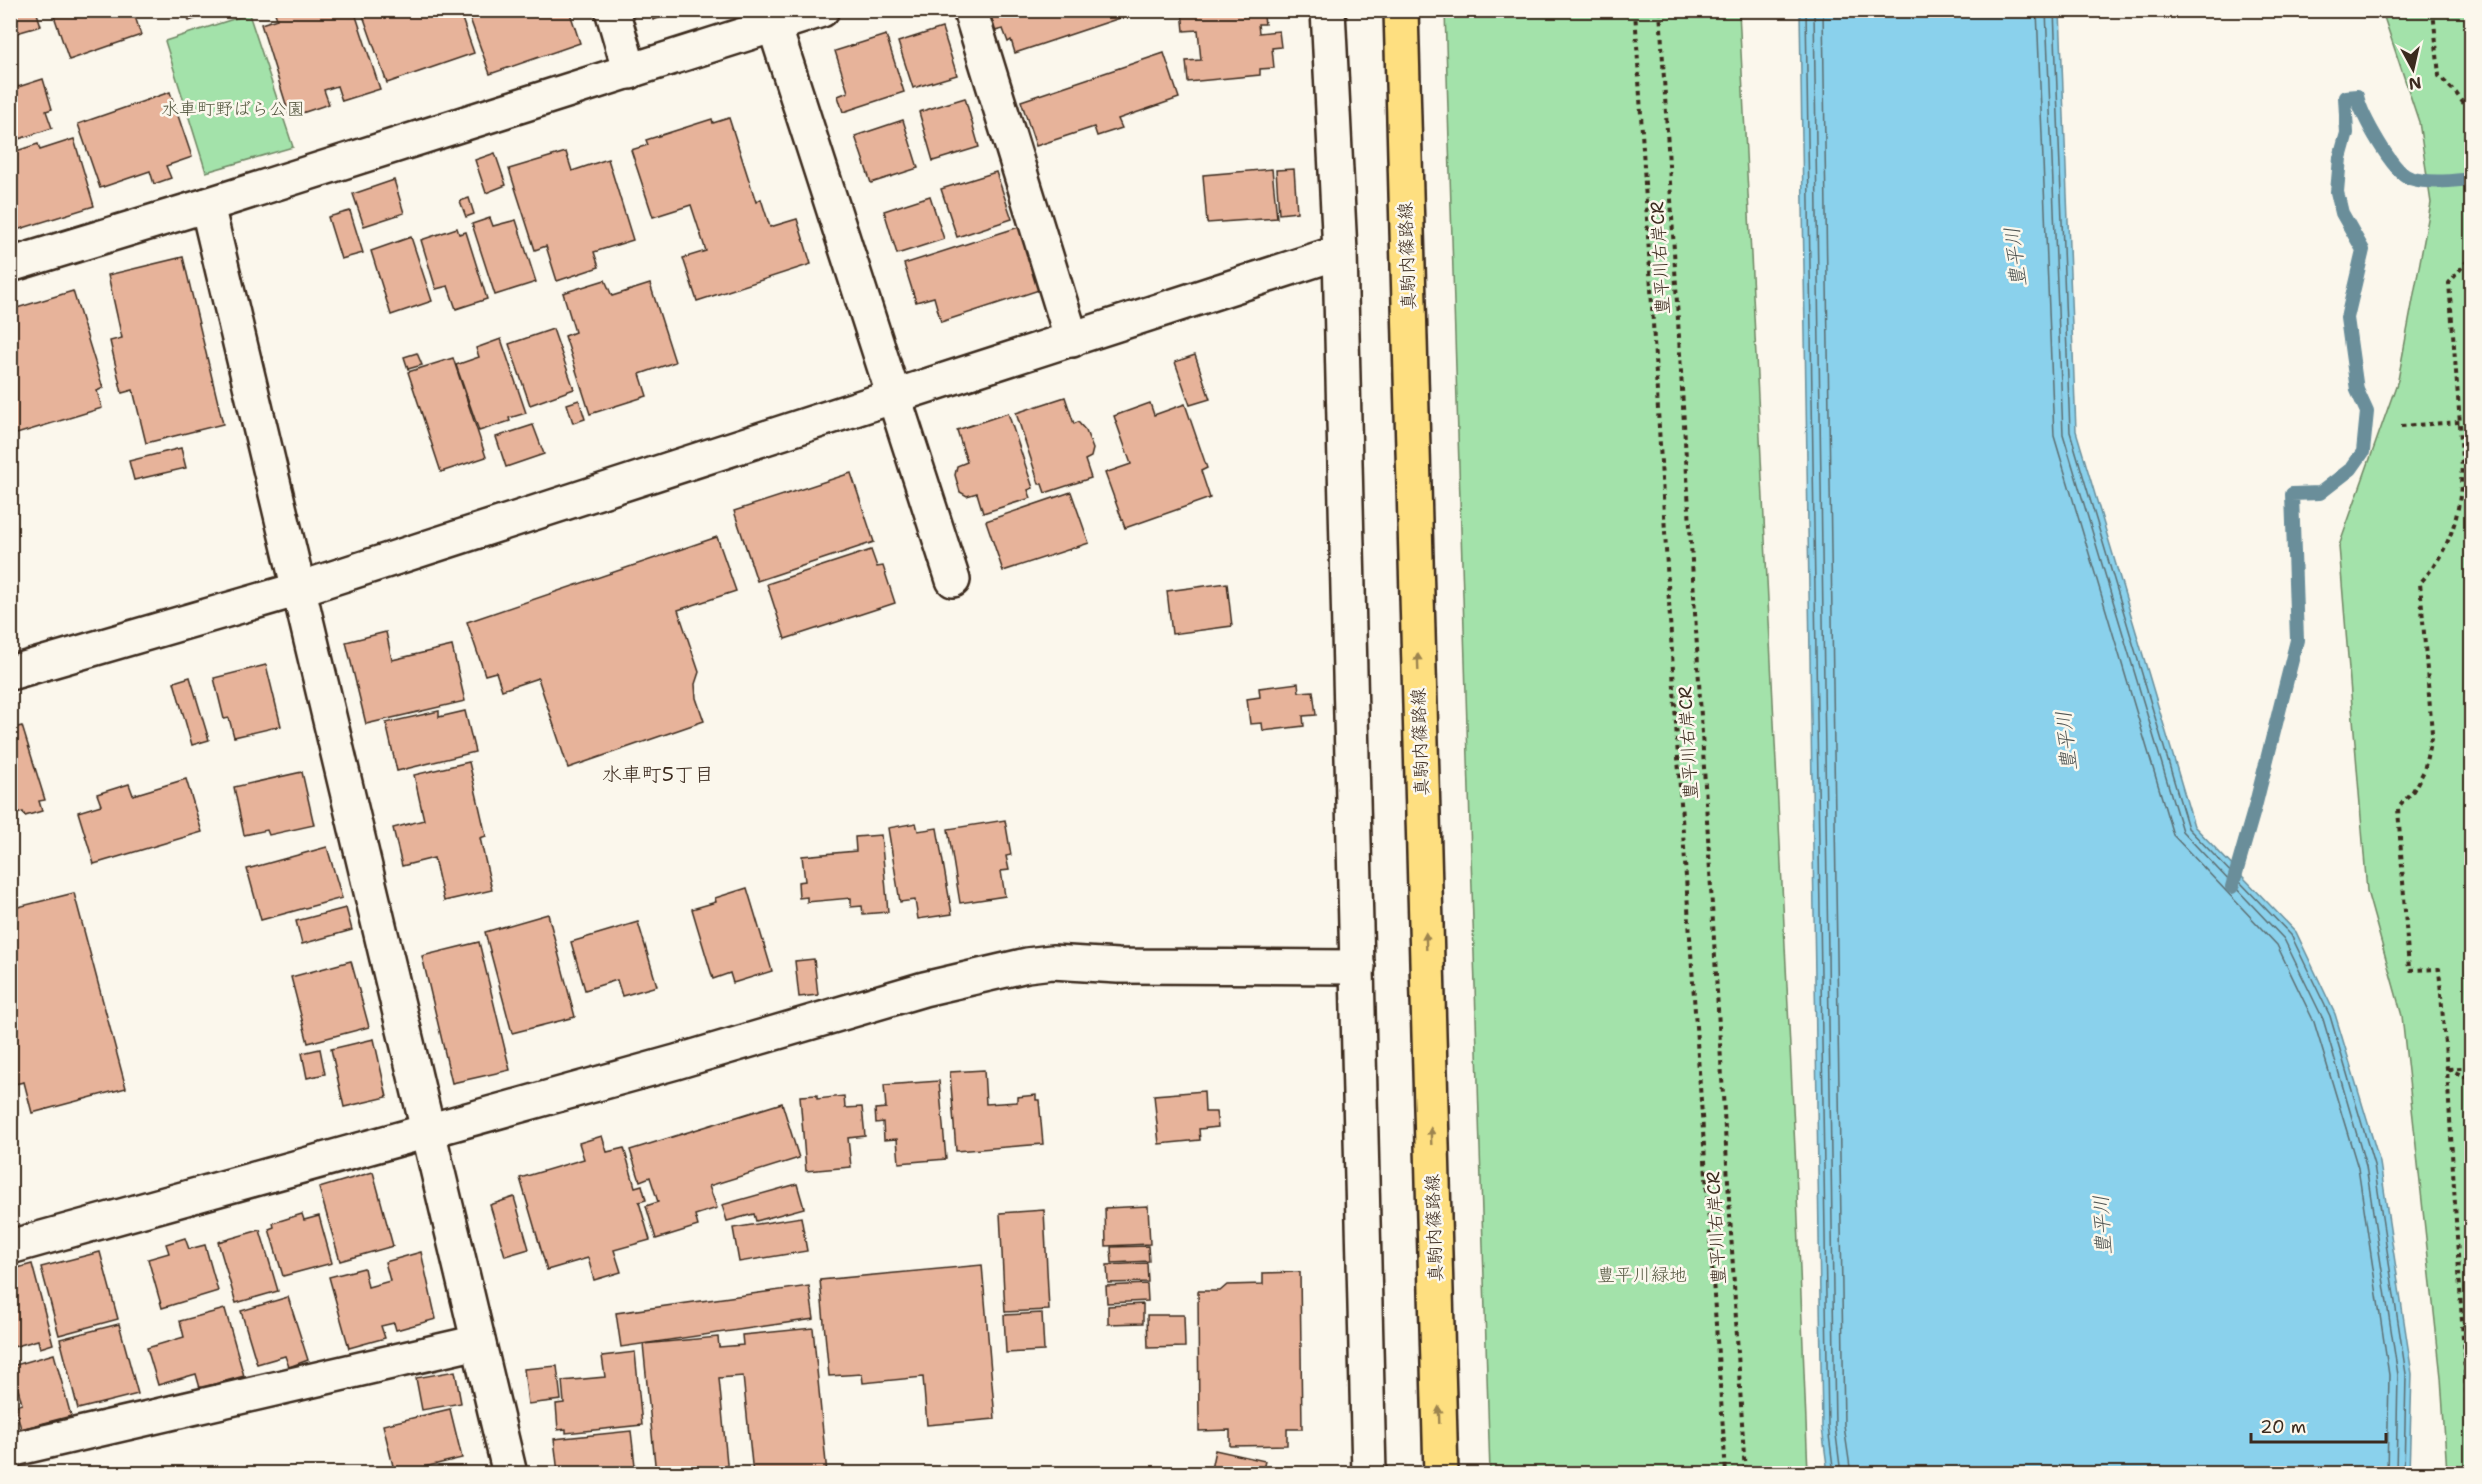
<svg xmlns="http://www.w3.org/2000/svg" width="2482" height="1484" viewBox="0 0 2482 1484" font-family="'Shantell Sans','Klee One',sans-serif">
<rect width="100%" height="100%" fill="#fbf7ec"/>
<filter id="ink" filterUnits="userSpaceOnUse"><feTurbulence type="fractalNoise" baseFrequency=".0167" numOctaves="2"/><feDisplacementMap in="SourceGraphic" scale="12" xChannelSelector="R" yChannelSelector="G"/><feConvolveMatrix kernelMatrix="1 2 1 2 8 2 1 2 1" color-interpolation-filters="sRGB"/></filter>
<g filter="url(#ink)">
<g fill="#a3e2aa" stroke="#6f8664" stroke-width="1.5">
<polygon points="1445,11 1739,11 1796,1169 1808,1473 1490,1473"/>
<polygon points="2382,11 2471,11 2471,1473 2447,1473 2441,1377 2402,1016 2367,891 2339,546 2398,380 2431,203 2419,122"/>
<polygon points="249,14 293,147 206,172 165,41"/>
</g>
<polygon fill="#8ad1ec" stroke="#6a8e9a" stroke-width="1.5" points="1800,11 2060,11 2076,431 2194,826 2296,932 2335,1014 2380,1163 2412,1374 2409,1473 1828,1473 1822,1428"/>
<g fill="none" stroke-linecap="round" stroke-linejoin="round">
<g stroke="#5b6d70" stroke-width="1.5">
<polyline points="1806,10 1828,1427 1834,1474"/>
<polyline points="1814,10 1835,1427 1841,1474"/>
<polyline points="1823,10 1844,1426 1851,1474"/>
<polyline points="2037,10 2054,436 2173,835 2277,945 2314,1022 2358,1168 2389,1375 2387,1474"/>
<polyline points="2046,10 2063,434 2182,831 2284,939 2323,1019 2366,1166 2398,1375 2396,1474"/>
<polyline points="2054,10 2070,432 2188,828 2291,935 2330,1016 2374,1165 2406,1374 2404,1474"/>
</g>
<path stroke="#6a8e9a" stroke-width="14" d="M2232 887 2255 807 2297 640 2292 494 2320 493 2351 469 2363 452 2367 412 2357 390 2347 318 2363 250 2342 213 2337 192 2340 158 2347 133 2345 97 2357 96C2361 114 2392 172 2410 178 2430 184 2451 181 2472 179"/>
</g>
<g fill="#e7b39a" stroke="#3b2a1e" stroke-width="1.5">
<polygon points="10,10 36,10 41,26 10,35"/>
<polygon points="52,10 133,10 141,35 69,60"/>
<polygon points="186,10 219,10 189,21"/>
<polygon points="274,10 354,10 380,89 342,101 337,86 324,90 329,104 290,117 261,24 277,19"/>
<polygon points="361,10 459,10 474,53 387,83"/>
<polygon points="474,10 569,10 580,43 490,74 468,13"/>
<polygon points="650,10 675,10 676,12 653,20"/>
<polygon points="989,10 1144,10 1015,53 1011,40 1008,42 1003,29 995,31"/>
<polygon points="1182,10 1263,10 1265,24 1258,24 1259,33 1279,31 1281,47 1272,48 1274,68 1260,69 1260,75 1188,82 1186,61 1201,60 1198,30 1184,31"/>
<polygon points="942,28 957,75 913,88 898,42"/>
<polygon points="886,35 904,92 843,112 838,96 848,92 835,51"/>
<polygon points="1164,53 1179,98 1118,119 1122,128 1097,136 1094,127 1036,146 1021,101"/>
<polygon points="10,67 18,87 43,79 52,109 46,111 52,128 10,142"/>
<polygon points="170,92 192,157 166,166 171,178 154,184 150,171 100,188 78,124"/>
<polygon points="965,98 979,147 933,161 919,112"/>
<polygon points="729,118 756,202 761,199 770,227 797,219 811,264 697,301 683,258 706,251 691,205 653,217 631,150 648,145 646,140 712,119 713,123"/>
<polygon points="903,120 918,168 871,183 855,136"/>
<polygon points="74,139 94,206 10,232 10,153 38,144 40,150"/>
<polygon points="566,152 572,171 608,159 633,240 594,252 599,267 557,281 546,246 535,250 509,169"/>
<polygon points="495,153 506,185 486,193 475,160"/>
<polygon points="1272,169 1277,218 1207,223 1203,175"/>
<polygon points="1294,169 1297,212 1279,214 1276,170"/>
<polygon points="996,172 1012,219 957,237 941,189"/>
<polygon points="394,180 404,213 364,226 353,194"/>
<polygon points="930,196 944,239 897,254 884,211"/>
<polygon points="469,198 474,214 466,217 460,201"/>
<polygon points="350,211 363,253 341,259 328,217"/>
<polygon points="490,218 493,226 516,220 536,282 495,295 472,224"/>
<polygon points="1019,227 1039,290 941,322 934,297 916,302 904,264"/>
<polygon points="457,228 459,234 466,232 487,299 456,309 448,286 436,289 421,240"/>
<polygon points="411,237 432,301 391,315 371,251"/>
<polygon points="183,257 223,424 146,443 133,390 122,393 110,341 122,338 108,275"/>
<polygon points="605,280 612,296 650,284 675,362 640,374 647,396 590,414 565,336 575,332 563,293"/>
<polygon points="73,291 103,388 97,391 102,408 10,436 10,310"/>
<polygon points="553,329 574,389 530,405 509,344"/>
<polygon points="501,339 526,413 509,418 510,421 479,431 456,365 479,357 476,348"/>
<polygon points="417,353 422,365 408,369 404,357"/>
<polygon points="1195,355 1210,399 1190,405 1175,362"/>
<polygon points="453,358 486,457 441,472 408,372"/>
<polygon points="1065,397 1074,424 1078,422 1086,431 1093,449 1091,457 1085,460 1091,478 1045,493 1042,484 1039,484 1016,413"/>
<polygon points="579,400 585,419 573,423 567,404"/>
<polygon points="1150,403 1154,415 1185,404 1207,468 1201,471 1210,498 1125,528 1105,473 1131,464 1114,416"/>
<polygon points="1008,413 1033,488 1028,490 1031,498 983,513 977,493 967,496 960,492 955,475 957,466 967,462 957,430"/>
<polygon points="533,425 544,454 506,467 496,437"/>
<polygon points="181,448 186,468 134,480 129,461"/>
<polygon points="851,473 874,542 757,581 734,511"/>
<polygon points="1071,492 1089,543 1003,571 986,521"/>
<polygon points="717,537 736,591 678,610 699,672 695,684 696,698 704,721 568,768 538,678 502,690 496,672 485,675 467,622"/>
<polygon points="871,550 877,567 883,566 895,603 785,639 767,584"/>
<polygon points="1227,583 1232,626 1172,634 1167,591"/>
<polygon points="386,632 392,660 452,646 465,701 366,724 346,642"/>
<polygon points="266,665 281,726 234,737 229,718 224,719 214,678"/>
<polygon points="190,677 209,740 192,745 174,682"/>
<polygon points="1298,683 1299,692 1313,691 1316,715 1303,716 1304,726 1263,731 1262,723 1250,724 1247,699 1260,697 1259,688"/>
<polygon points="439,711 439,717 465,711 475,752 397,771 386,723"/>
<polygon points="22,726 45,800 39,801 42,811 25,816 23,812 10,816 10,729"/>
<polygon points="469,762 486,836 480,838 492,890 444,901 434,858 402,866 393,828 424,820 414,775"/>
<polygon points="302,772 314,825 269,835 267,830 244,835 234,787"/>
<polygon points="186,779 202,832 94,864 78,812 101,805 97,794 129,784 133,795"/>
<polygon points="1005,820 1011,855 1006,856 1009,870 1001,871 1005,896 960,903 948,829"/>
<polygon points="916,823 918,831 937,828 952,914 918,919 915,900 900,902 888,828"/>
<polygon points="881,835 888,912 863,914 862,906 851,907 851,898 807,902 807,897 799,898 798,882 805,881 802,856 856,851 855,837"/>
<polygon points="327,847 342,898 261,920 247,869"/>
<polygon points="747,888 772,971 733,983 730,973 713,979 692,909 716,902 715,898"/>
<polygon points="74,893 126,1088 32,1113 24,1082 10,1085 10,1053 15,1052 10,1033 10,909"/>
<polygon points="346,908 352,930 302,944 296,921"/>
<polygon points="548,914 575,1017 512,1033 485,932"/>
<polygon points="638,922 657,986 622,996 617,980 585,990 571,942"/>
<polygon points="479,942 510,1070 452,1083 422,956"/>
<polygon points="814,959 818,995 799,997 795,961"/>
<polygon points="351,961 369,1027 308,1043 291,977"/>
<polygon points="374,1039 387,1097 344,1107 331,1049"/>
<polygon points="320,1049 325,1074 307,1078 302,1053"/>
<polygon points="984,1070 986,1104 1017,1102 1017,1097 1036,1095 1036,1100 1039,1100 1043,1144 956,1151 950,1072"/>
<polygon points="939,1081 946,1159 899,1163 897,1139 884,1140 883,1122 876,1123 875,1109 886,1108 884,1085"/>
<polygon points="1204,1091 1205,1112 1216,1112 1218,1127 1199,1129 1200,1140 1159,1144 1154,1095"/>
<polygon points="817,1095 817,1099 844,1096 845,1108 862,1107 865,1136 848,1138 851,1167 806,1171 800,1096"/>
<polygon points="782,1103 799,1158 709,1186 717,1208 695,1215 698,1226 656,1239 646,1206 658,1202 650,1177 640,1181 630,1150"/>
<polygon points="602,1136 607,1152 624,1148 635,1187 642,1185 646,1200 639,1202 650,1240 614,1250 621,1272 594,1280 588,1258 547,1270 520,1178 584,1159 579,1143"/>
<polygon points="373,1172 393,1246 340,1261 319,1188"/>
<polygon points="797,1184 804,1208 756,1221 754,1214 727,1221 722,1205"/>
<polygon points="514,1197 529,1249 505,1256 490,1205"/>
<polygon points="1148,1206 1150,1244 1106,1246 1105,1208"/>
<polygon points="1044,1210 1049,1310 1005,1312 1000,1213"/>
<polygon points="302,1214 304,1220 319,1216 332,1263 283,1276 269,1229 274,1227 273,1223"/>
<polygon points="801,1217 807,1251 739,1262 733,1228"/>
<polygon points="260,1230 278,1291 236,1303 218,1242"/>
<polygon points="185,1238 189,1249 205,1245 218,1291 162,1308 148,1259 169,1253 166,1244"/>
<polygon points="1148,1246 1149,1261 1112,1263 1111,1247"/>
<polygon points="100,1252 118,1319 59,1335 41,1267"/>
<polygon points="421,1252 436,1319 396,1330 394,1323 381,1326 385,1338 349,1348 329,1277 364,1268 368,1287 390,1281 385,1262"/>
<polygon points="1147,1263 1148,1282 1108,1283 1107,1265"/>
<polygon points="32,1264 53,1344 40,1348 38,1340 13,1347 10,1336 10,1270"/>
<polygon points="982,1265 995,1419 927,1425 923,1377 863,1383 862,1374 829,1376 820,1280"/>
<polygon points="1300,1272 1302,1429 1287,1429 1287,1445 1230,1446 1230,1430 1199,1431 1198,1291 1220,1291 1227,1285 1263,1284 1263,1273"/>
<polygon points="1147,1284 1148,1301 1107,1303 1106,1286"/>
<polygon points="809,1286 814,1319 621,1347 616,1313"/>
<polygon points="288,1297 308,1360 289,1367 285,1356 257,1364 241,1311"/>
<polygon points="1143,1304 1143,1323 1108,1324 1108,1306"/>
<polygon points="225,1309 244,1376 200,1388 196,1374 158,1385 147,1348 184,1337 180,1321"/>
<polygon points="1042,1313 1044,1351 1006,1353 1004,1315"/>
<polygon points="1147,1315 1184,1315 1185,1347 1148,1348"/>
<polygon points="119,1324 138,1394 78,1409 60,1339"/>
<polygon points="813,1328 827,1474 753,1474 743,1376 719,1378 728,1474 656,1474 643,1344 718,1337 719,1347 743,1345 742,1335"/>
<polygon points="635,1352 642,1425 566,1433 566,1429 558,1430 556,1404 564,1403 562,1381 605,1377 602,1356"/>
<polygon points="54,1354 71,1416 21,1429 15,1406 22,1404 12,1366"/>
<polygon points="557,1366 561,1400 528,1404 524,1369"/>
<polygon points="455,1371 461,1403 422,1410 416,1378"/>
<polygon points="450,1409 462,1458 395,1474 383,1425"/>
<polygon points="631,1431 636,1474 555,1474 558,1473 554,1439"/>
<polygon points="1215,1450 1265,1461 1262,1474 1210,1474"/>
<polygon points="1280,1468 1338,1469 1338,1474 1280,1474"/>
</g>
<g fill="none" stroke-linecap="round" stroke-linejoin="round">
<defs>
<g id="minor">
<polyline points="612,10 630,72"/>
<polyline points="970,10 1072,340"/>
<polyline points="1328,10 1340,252 1369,1474"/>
<polyline points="774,25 953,580"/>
<polyline points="207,205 510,1474"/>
<polyline points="10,265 207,205 822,10"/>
<polyline points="10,673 299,589 1340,252"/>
<polyline points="10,1247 676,1062 924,989 1027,965 1052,962 1118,966 1358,967"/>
<polyline points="10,1450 478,1342"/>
</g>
<polyline id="major" points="1401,10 1441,1474"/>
</defs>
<use href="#minor" stroke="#3b2a1e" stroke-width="38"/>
<use href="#major" stroke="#3b2a1e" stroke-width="38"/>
<g stroke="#3b2a1e" stroke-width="4" stroke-dasharray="4.5 4.5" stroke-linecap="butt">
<polyline points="1635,10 1678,758 1726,1474"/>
<polyline points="1660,10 1745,1474"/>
<polyline points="2433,10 2439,76 2456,93 2472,115"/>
<polyline points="2467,10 2472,32"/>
<polyline points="2401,426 2460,422"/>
<polyline points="2447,1069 2472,1079"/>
<polyline points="2448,1069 2472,1067"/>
<path d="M2471 1474 2447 1069 2439 969 2409 970 2398 808 2413 791 2424 771 2432 733 2420 583C2471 527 2463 467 2458 397 2455 359 2452 321 2449 283L2472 255"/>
</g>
<use href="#minor" stroke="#fbf7ec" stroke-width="33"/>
<use href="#major" stroke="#fedf80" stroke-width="33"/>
</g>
<defs><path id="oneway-solid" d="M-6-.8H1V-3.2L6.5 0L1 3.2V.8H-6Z" transform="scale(1.5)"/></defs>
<g fill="#9c844f">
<use href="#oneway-solid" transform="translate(1418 662) rotate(-92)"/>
<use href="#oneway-solid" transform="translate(1426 941) rotate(-92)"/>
<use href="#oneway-solid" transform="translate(1431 1136) rotate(-92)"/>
<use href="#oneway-solid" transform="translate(1439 1415) rotate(-92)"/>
</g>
</g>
<g text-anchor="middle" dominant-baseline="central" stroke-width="5" stroke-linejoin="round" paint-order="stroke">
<g font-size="18" fill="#555841" stroke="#fbf7ec">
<text x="233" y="109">水車町野ばら公園</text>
<text x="1642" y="1275">豊平川緑地</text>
</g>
<g font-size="18" fill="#3b2a1e" stroke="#fbf7ec">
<text transform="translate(1407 256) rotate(-92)">真駒内篠路線</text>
<text transform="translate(1660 258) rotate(-93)">豊平川右岸CR</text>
<text transform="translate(1420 742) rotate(-92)">真駒内篠路線</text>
<text transform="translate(1688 743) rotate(-93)">豊平川右岸CR</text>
<text transform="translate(1434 1228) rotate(-92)">真駒内篠路線</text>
<text transform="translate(1716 1228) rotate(-93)">豊平川右岸CR</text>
</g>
<g font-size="20" font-style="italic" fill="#4f5452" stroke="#fbf7ec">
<text transform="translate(2015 257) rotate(-97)">豊平川</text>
<text transform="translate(2066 741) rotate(-96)">豊平川</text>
<text transform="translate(2102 1225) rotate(-93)">豊平川</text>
</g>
<g font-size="20" fill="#3b2a1e" stroke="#fbf7ec">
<text x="658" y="774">水車町5丁目</text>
</g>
</g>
<rect width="2482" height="1484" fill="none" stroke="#fbf7ec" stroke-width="36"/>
<rect x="18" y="18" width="2446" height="1448" fill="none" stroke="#3b2a1e" stroke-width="2" filter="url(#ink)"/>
<g transform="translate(2413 69) rotate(172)" stroke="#fbf7ec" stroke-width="4.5" paint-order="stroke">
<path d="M0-4.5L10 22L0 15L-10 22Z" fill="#3b2a1e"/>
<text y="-9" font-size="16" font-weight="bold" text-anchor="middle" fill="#3b2a1e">N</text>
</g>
<path d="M2251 1433v9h135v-9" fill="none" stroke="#3b2a1e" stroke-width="3"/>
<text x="2260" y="1433" font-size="18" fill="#3b2a1e" stroke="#fbf7ec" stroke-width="4.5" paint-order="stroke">20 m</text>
</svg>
